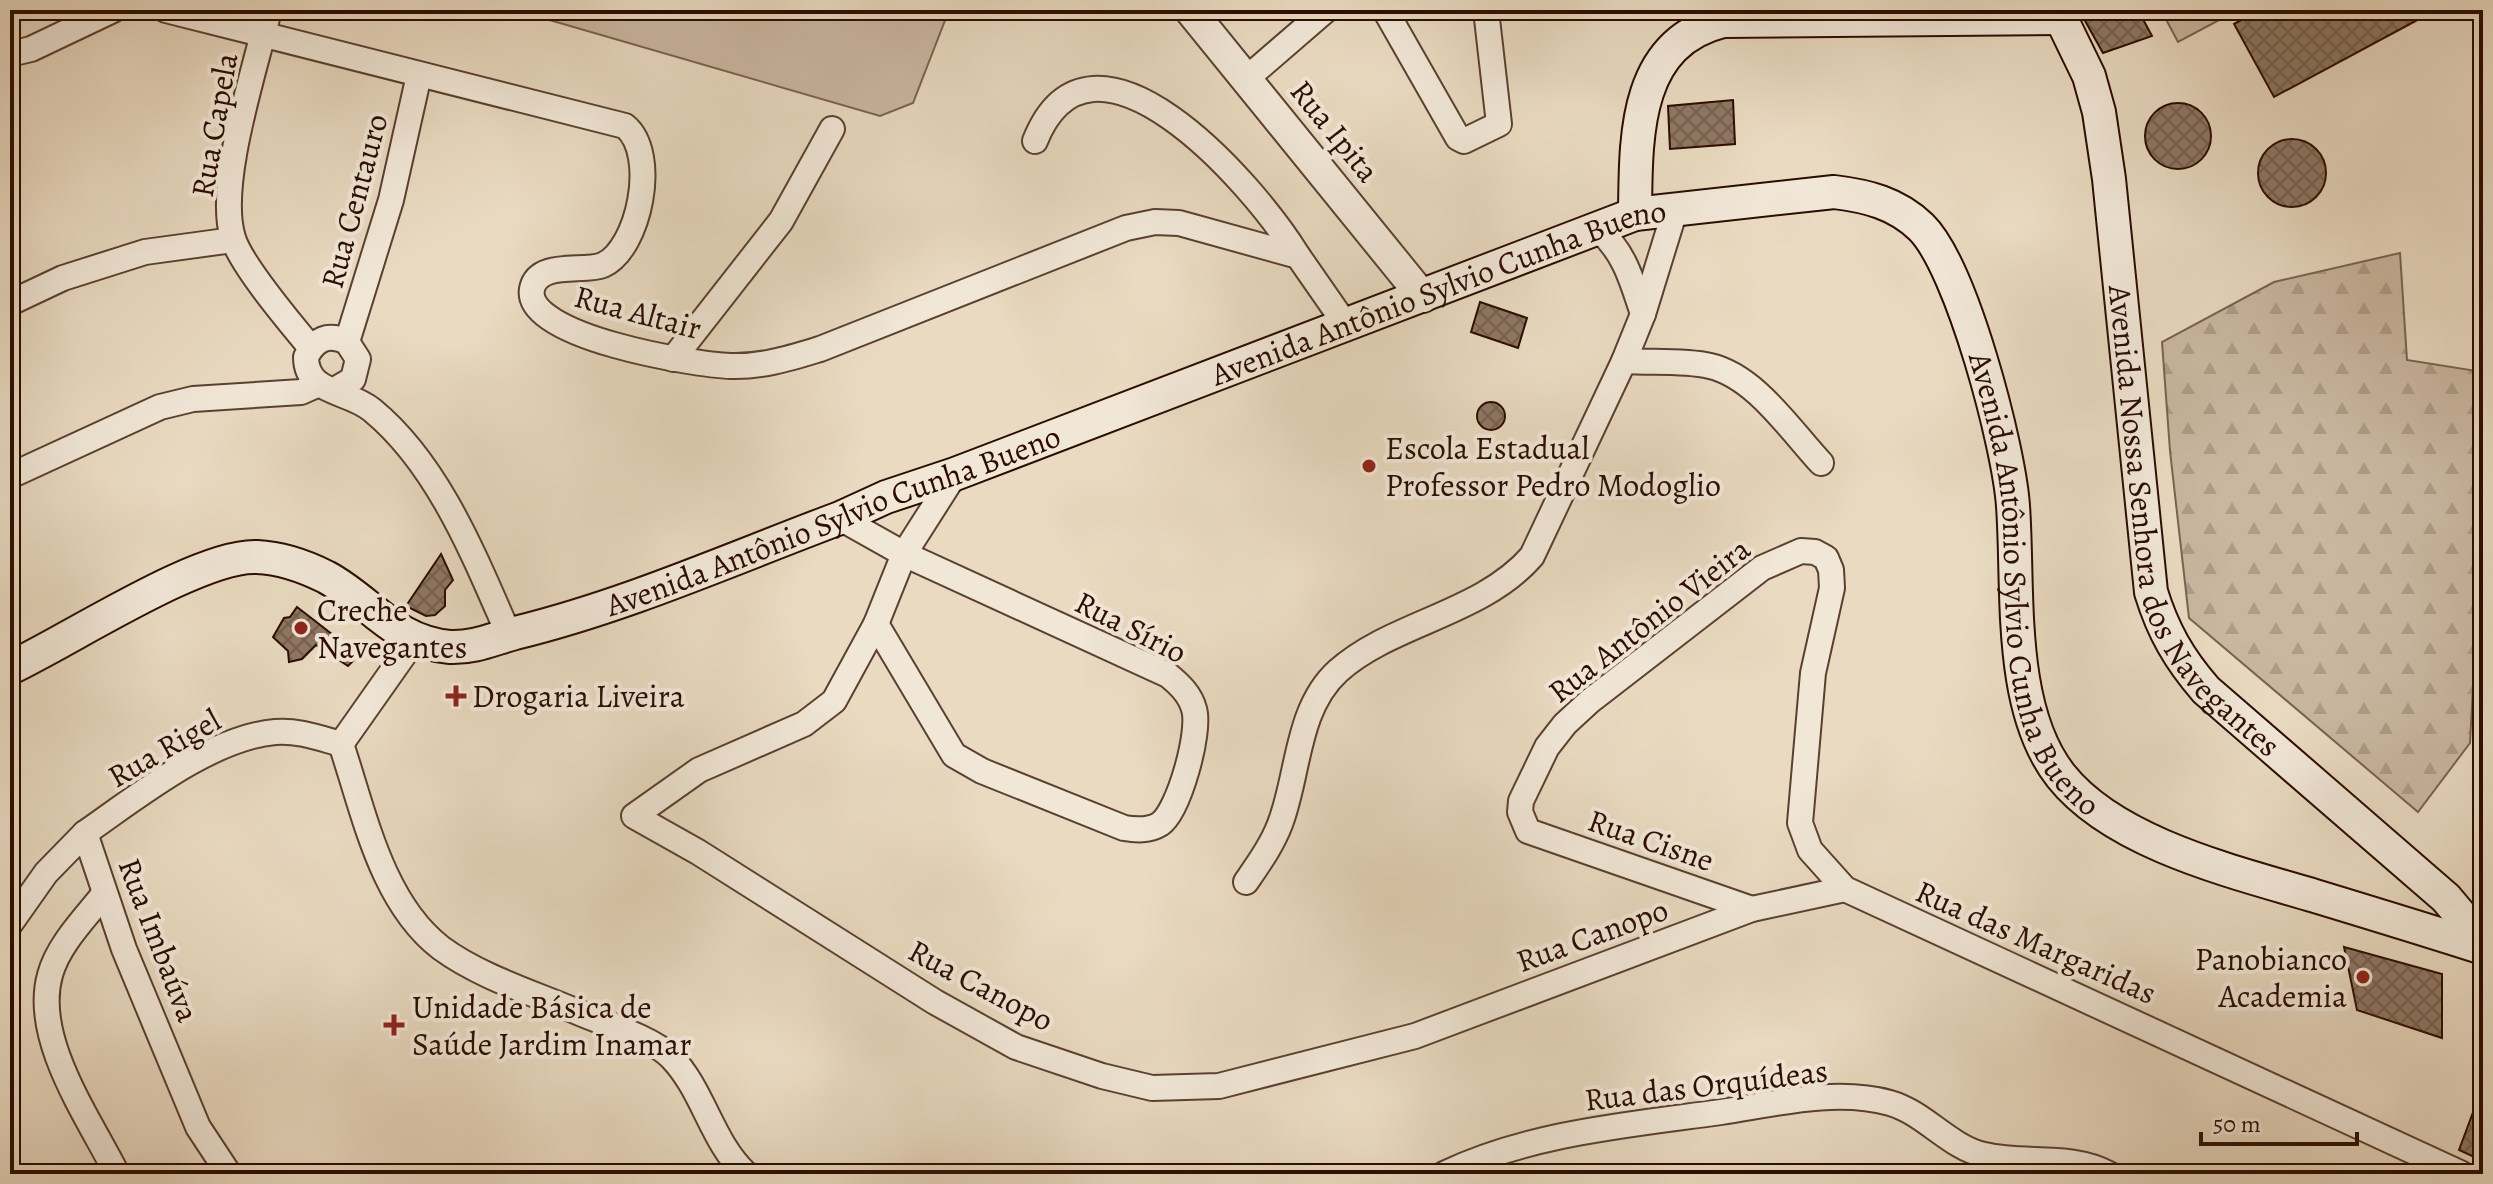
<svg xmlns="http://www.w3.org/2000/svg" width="2493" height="1184" viewBox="0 0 2493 1184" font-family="Alegreya,serif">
<defs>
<pattern id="forest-firs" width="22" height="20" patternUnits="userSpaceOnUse" patternTransform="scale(2)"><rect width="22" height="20" fill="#c9b7a0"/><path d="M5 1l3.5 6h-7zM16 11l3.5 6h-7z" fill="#ad9c88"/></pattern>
<pattern id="building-cross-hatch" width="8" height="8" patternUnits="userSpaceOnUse" patternTransform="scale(2)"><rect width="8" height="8" fill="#8e7764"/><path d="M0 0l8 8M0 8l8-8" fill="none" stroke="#746050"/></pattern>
</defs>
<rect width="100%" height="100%" fill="#e9dac1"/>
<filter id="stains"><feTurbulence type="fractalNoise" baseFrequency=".0025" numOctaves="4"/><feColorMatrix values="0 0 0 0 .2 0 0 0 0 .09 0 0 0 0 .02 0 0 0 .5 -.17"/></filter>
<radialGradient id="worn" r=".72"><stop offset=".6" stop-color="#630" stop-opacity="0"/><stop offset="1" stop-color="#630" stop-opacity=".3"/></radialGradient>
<g fill="#c9b7a0" stroke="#7a6250" stroke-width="2">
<polygon points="515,10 949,10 913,103 880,116"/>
<polygon points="2161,10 2238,10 2178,42"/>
</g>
<polygon fill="url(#forest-firs)" stroke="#7a6250" stroke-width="2" points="2400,253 2407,360 2483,372 2483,501 2470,743 2418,812 2189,618 2170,451 2162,342 2274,282"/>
<g fill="url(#building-cross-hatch)" stroke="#2b0c00" stroke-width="2">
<polygon points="2079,10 2138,10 2152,36 2103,53"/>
<polygon points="2260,10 2436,10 2274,97 2234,24"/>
<polygon points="1733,100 1735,144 1670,149 1668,106"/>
<circle cx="2178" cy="136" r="33"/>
<circle cx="2292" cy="173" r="34"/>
<polygon points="1480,302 1527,318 1518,348 1471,332"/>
<circle cx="1491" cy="416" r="14"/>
<polygon points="441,554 453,580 445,590 445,606 435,615 426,616 406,606"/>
<polygon points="297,607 359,655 348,666 316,645 302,659 289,662 288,651 273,637 284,618 290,617"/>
<polygon points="2344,947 2442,974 2442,1038 2357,1010"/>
<polygon points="2481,1091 2483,1092 2483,1161 2459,1150"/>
</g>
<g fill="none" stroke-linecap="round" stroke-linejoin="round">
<defs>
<g id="minor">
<path d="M166 10 625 126C659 154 639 249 603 265 584 273 538 260 532 289 523 337 696 365 731 366 762 367 790 358 820 349L1126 228 1155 222 1179 223 1298 256 1346 325"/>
<path d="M269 10C256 67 216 184 233 238 241 265 291 324 311 348"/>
<polyline points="1385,10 1458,138 1464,141 1499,124 1486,10"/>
<polyline points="10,54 31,49 113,10"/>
<polyline points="1246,79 1326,10"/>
<path d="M1035 141C1091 0 1252 181 1298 256"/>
<path d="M1599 230C1625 253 1632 281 1643 314"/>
<polyline points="10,303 63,278 145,252 233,240"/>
<polyline points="347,342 391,200 419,75"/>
<polyline points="673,359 781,221 832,129"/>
<path d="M1624 361C1651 363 1683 360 1710 366 1755 376 1791 431 1821 463"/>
<path d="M336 389 353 379 358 359 347 342C328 333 315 339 306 357 306 394 348 390 372 410 439 465 475 558 509 635"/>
<polyline points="955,474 904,554 876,624 834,701 804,724 699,770 634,816 698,852 935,1002 1016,1047 1102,1076 1152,1088 1219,1086 1415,1036 1752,909 1845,889"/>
<polyline points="10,476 160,407 193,399 301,392 317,385"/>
<path d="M840 518 904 554 1168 675C1179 684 1190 694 1194 709 1201 731 1179 811 1160 824 1149 831 1136 830 1124 828L982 771 954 755 876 624"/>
<path d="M341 744C364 812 381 902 441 948 479 976 530 992 573 1010 599 1022 651 1037 671 1057 704 1091 711 1141 746 1174"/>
<path d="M85 833C137 797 210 738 275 732 298 730 319 738 341 744L415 639"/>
<path d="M1246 882C1259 863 1272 845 1280 824 1299 775 1296 709 1338 671 1391 623 1482 614 1532 556L1624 361 1643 314 1676 207"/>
<path d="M104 894C85 918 58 945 50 975 32 1039 89 1118 117 1174"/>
<polyline points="1752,909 1528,831 1520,812 1521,801 1547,747 1565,724 1590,701 1762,568 1801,551 1815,552 1826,558 1831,570 1832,588 1813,673 1800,823 1810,850 1845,889 2462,1174"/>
<polyline points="10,924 46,873 85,833 124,949 198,1127 229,1174"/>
<path d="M1444 1174C1530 1133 1627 1125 1721 1112 1774 1104 1836 1088 1890 1103 1925 1113 1949 1147 1984 1155 2026 1165 2070 1153 2109 1174"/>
</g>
<polyline id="tertiary" points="1190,10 1423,297"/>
<g id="secondary">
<path id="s1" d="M2057 10 2089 76 2099 112 2109 179 2151 592C2163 631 2179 659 2206 690L2446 898 2483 942"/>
<path d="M1635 214C1636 138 1633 43 1723 21L2060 18"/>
<path id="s2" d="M10 668C68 641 200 554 257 557 282 558 304 566 326 577 371 601 393 642 450 647 474 648 493 639 515 633 626 606 733 558 840 518L886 497 955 474 1635 214 1834 192C1867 196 1896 203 1921 227 1962 267 2009 447 2013 506 2019 589 2007 708 2061 776 2115 844 2235 872 2315 896 2371 913 2427 930 2483 948"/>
</g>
</defs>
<use href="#minor" stroke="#5a4030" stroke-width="28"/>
<use href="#tertiary" stroke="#5a4030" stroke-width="34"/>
<use href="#secondary" stroke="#2b0c00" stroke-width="36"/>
<use href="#minor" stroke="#f1e7d7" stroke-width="24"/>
<use href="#tertiary" stroke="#f1e7d7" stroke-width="30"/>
<use href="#secondary" stroke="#f1e7d7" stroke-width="32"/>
</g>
<g fill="#8f2418" stroke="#f1e7d7" stroke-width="3">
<circle cx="1369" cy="466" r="8"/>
<circle cx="301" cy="628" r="8"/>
<path d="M452 684h8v8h8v8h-8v8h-8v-8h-8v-8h8z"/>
<circle cx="2363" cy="977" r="8"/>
<path d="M390 1013h8v8h8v8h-8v8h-8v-8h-8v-8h8z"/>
</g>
<g text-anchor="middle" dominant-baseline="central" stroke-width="8" stroke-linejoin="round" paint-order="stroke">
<g font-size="32" fill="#2b0c00" stroke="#f1e7d7">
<text transform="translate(214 125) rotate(-80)">Rua Capela</text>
<text transform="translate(1335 131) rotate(51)">Rua Ipita</text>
<text transform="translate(354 201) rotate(-75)">Rua Centauro</text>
<text stroke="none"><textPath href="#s2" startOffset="1542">Avenida Antônio Sylvio Cunha Bueno</textPath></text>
<text transform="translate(638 312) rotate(15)">Rua Altair</text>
<text stroke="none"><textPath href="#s1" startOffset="542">Avenida Nossa Senhora dos Navegantes</textPath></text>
<text stroke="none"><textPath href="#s2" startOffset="894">Avenida Antônio Sylvio Cunha Bueno</textPath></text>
<text stroke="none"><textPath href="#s2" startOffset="2430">Avenida Antônio Sylvio Cunha Bueno</textPath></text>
<text transform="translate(1649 620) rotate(-38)">Rua Antônio Vieira</text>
<text transform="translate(1131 627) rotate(27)">Rua Sírio</text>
<text transform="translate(164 748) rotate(-30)">Rua Rigel</text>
<text transform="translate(1651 840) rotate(19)">Rua Cisne</text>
<text transform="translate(1592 935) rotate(-20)">Rua Canopo</text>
<text transform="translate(159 940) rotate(69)">Rua Imbaúva</text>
<text transform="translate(2036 942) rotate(24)">Rua das Margaridas</text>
<text transform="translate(981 985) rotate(28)">Rua Canopo</text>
<text transform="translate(1706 1085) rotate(-7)">Rua das Orquídeas</text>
</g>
<g font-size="32" fill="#2b0c00" stroke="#f1e7d7" text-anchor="start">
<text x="1385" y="448">Escola Estadual<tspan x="1385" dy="37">Professor Pedro Modoglio</tspan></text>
<text x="317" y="610">Creche<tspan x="317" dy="37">Navegantes</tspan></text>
<text x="472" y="696">Drogaria Liveira</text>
<text x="2347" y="959" text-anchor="end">Panobianco<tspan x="2347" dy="37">Academia</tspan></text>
<text x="412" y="1007">Unidade Básica de<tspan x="412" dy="37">Saúde Jardim Inamar</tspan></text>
</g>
</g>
<rect width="2493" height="1184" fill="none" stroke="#e9dac1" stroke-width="40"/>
<rect x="12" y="12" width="2469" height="1160" fill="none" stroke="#2b0c00" stroke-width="4"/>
<rect x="20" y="20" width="2453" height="1144" fill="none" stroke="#2b0c00" stroke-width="2"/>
<path d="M2201 1132v12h156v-12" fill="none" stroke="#2b0c00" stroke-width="4"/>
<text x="2213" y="1132" font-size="24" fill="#2b0c00" stroke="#f1e7d7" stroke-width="6" paint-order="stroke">50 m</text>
<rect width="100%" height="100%" filter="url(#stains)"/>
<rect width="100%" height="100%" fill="url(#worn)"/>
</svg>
